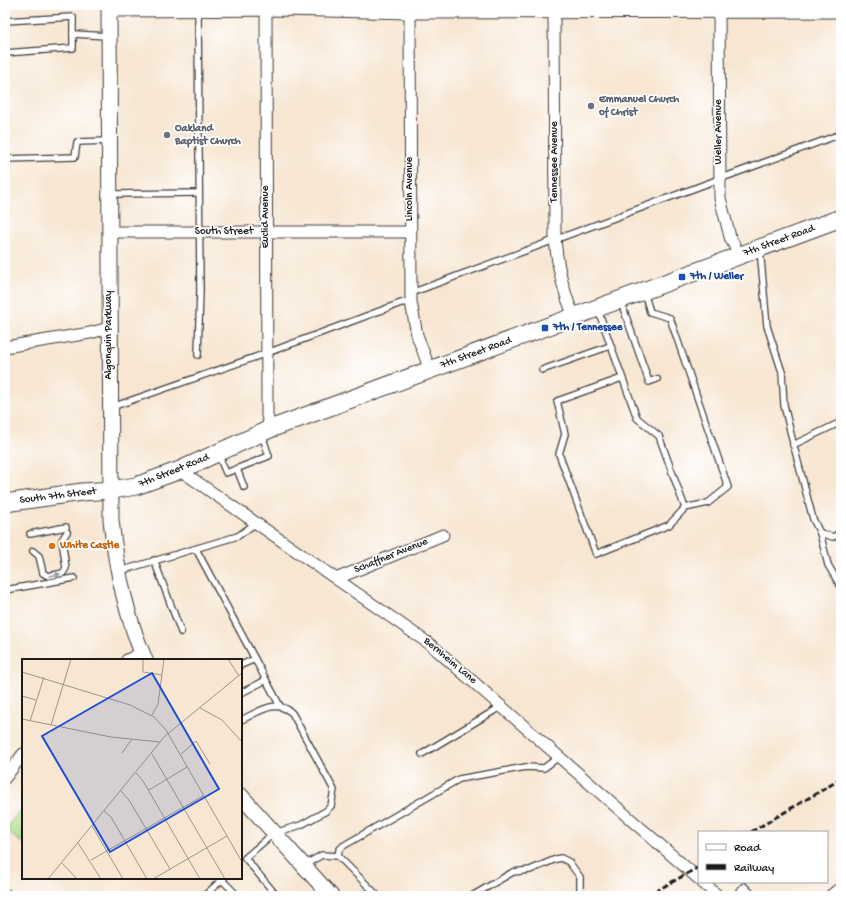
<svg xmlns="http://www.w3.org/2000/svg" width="846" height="901" viewBox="0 0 846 901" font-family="'Gochi Hand',sans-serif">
<rect width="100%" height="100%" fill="#fff"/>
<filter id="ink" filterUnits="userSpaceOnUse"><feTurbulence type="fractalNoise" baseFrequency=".025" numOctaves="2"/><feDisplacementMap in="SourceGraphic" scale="8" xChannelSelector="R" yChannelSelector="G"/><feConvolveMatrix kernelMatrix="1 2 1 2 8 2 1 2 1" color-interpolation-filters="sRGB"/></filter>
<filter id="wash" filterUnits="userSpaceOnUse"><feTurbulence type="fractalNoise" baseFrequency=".012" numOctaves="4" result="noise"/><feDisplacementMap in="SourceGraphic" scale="16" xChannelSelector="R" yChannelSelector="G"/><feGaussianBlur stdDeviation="0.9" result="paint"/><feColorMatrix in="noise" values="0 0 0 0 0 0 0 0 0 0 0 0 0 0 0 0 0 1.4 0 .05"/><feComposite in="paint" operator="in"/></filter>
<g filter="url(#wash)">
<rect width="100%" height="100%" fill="#f7e6d2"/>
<polygon fill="#acdb88" stroke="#647c52" points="23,807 23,842 22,843 8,832 10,830 7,827"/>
</g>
<g filter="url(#ink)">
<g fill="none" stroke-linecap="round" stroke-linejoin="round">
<defs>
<g id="lane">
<polyline points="5,21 73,17 73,48 5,53"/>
<polyline points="73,34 108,36"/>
<polyline points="5,159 75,157 77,142 108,141"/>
<polyline points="110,194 199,193"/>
<polyline points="760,249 767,326 782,372 784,405 793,443 813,519 820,533 828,565 841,587"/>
<polyline points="411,293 841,134"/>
<polyline points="621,302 649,382 657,379"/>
<polyline points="598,310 637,418 659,436 685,508"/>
<polyline points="198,355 200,290 198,10"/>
<polyline points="542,370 610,346"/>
<polyline points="622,378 557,401 565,434 559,454 596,554 669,525 685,508 708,503 728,487 670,318 650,312 644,292"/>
<polyline points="112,407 267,353 401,303 411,302"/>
<polyline points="793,445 841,422"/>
<polyline points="218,454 226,473 269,456 262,435"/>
<polyline points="237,469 244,487"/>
<polyline points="820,533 833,537 841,532"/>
<polyline points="30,534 66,527"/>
<polyline points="196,549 280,706"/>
<polyline points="33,551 39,556 43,573 48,576 63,573 66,568 62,540 67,532"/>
<polyline points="154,560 181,632"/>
<polyline points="120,571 238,536 256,523"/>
<polyline points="5,590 74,578"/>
<polyline points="241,665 255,659"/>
<polyline points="241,693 266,680"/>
<path d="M241 720C259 712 275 698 292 713L334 790 331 806 326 811 301 825 274 833 245 858 277 896"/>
<polyline points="422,754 502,706"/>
<polyline points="338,856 339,850 343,846 459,779 526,767 544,768 560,756"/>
<polyline points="304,865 322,855 338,856 378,896"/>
<polyline points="222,880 238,896"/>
<polyline points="204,896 224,878"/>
<polyline points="472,896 513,872 530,870 556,859 561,858 569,862 580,877 580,890 577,896"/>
<polyline points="735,896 744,886 754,896"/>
<polyline points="826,896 836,888 841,895"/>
</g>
<g id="street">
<polyline points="266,5 267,415 270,429"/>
<polyline points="410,6 411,302 417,335 430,370"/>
<path d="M554 6 555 238C557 266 563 291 574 317"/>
<polyline points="719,6 720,198 730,237 739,255"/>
<polyline points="109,11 283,10 410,13 841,12"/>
<polyline points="109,232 410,232"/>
<polyline points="5,347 90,333 109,328"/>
<polyline points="180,470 431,645 699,879"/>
<polyline points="338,578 443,535"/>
<polyline points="127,660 142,653"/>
<polyline points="5,778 23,754"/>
<polyline points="702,882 718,896"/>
<polyline points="5,894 7,896"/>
</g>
<g id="secondary">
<path d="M109 5 111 520C116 567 126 616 145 660"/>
<polyline points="241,796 331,896"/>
</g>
<polyline id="primary" points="5,503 82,492 112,490 136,486 180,470 270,429 841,218"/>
</defs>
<use href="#lane" stroke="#3d3a37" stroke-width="8"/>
<use href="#street" stroke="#3d3a37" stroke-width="13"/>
<use href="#secondary" stroke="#3d3a37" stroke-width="17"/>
<use href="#primary" stroke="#3d3a37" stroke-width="19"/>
<use href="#lane" stroke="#fff" stroke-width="5.5"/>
<use href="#street" stroke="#fff" stroke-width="11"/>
<use href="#secondary" stroke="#fff" stroke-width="15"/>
<use href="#primary" stroke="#fff" stroke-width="17"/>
<g stroke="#1c1c1c" stroke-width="3" stroke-dasharray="6 3" stroke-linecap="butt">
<polyline points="751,832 841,779"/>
<polyline points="647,896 699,867"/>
</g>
</g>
<defs><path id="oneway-solid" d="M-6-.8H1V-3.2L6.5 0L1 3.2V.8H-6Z"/></defs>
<use fill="#999" href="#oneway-solid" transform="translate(55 575) rotate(-11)"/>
</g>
<g fill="#6b7280" stroke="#fff" stroke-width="1.5">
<circle cx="591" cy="106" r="4"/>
<circle cx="167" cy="135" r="4"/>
</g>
<g fill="#1a4fb4" stroke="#fff" stroke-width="1.5">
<rect x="678" y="273" width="8" height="8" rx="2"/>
<rect x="541" y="324" width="8" height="8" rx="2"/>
</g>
<circle fill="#e8710a" stroke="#fff" stroke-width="1.5" cx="52" cy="546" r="4"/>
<g text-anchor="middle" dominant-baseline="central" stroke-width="3.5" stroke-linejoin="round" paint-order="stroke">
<g font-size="11" font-weight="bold" fill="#5b616d" stroke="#fff" text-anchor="start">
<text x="599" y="100">Emmanuel Church<tspan x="599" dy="13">of Christ</tspan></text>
<text x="175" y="129">Oakland<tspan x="175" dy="13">Baptist Church</tspan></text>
</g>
<g font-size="11" fill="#1c1c1c" stroke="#fff">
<text transform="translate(719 132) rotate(-90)">Weller Avenue</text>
<text transform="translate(555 162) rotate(-90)">Tennessee Avenue</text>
<text transform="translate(410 189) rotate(-90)">Lincoln Avenue</text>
<text transform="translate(266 217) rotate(-90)">Euclid Avenue</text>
<text x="224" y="232">South Street</text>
<text transform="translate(779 241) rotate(-20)">7th Street Road</text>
<text transform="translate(109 335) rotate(-90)">Algonquin Parkway</text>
<text transform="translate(476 353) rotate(-20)">7th Street Road</text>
<text transform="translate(174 471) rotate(-22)">7th Street Road</text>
<text transform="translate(58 496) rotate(-7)">South 7th Street</text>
<text transform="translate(391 556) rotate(-22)">Schaffner Avenue</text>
<text transform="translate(450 661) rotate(40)">Bernheim Lane</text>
</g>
<g font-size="11" font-weight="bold" fill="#164399" stroke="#fff" text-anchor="start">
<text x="690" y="277">7th / Weller</text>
<text x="553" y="328">7th / Tennessee</text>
</g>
<g font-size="11" font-weight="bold" fill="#c56008" stroke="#fff" text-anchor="start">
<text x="60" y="546">White Castle</text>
</g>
</g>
<g transform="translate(22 659)">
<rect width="220" height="220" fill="#f7e6d2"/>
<path fill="none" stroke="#9f9589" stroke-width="1" d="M121 0V13L140 16M206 0 217 17M0 13 108 46 132 58 144 71 220 203M0 37 14 41M178 49 200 61 220 83M130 56 136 45 142 0M0 60 89 78 138 83M8 62 22 18M29 66 49 0M100 94 110 80M130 95 203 220M159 95 174 82 188 105M114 114 121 122 178 220M127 131 165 108M99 132 107 141 148 210M82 152 89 158 125 220M70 167 101 220M56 184 79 220M69 201 181 137M40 204 55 220M26 220 143 77 220 14M131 220 205 177"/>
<path fill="#1d4ed8" fill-opacity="0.15" stroke="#1d4ed8" stroke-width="2" d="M130 14 197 130 88 193 20 77Z"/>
<rect width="220" height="220" fill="none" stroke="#1c1c1c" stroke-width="2"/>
</g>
<rect width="846" height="901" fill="none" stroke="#fff" stroke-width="20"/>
<rect x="698" y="831" width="130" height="52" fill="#ffffff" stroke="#a4a4a4"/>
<rect x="706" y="844" width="20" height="6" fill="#ffffff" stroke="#a4a4a4"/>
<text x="734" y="851" font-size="12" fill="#1c1c1c">Road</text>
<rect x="706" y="864" width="20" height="6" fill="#1c1c1c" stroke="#a4a4a4"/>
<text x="734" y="871" font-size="12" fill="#1c1c1c">Railway</text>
</svg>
